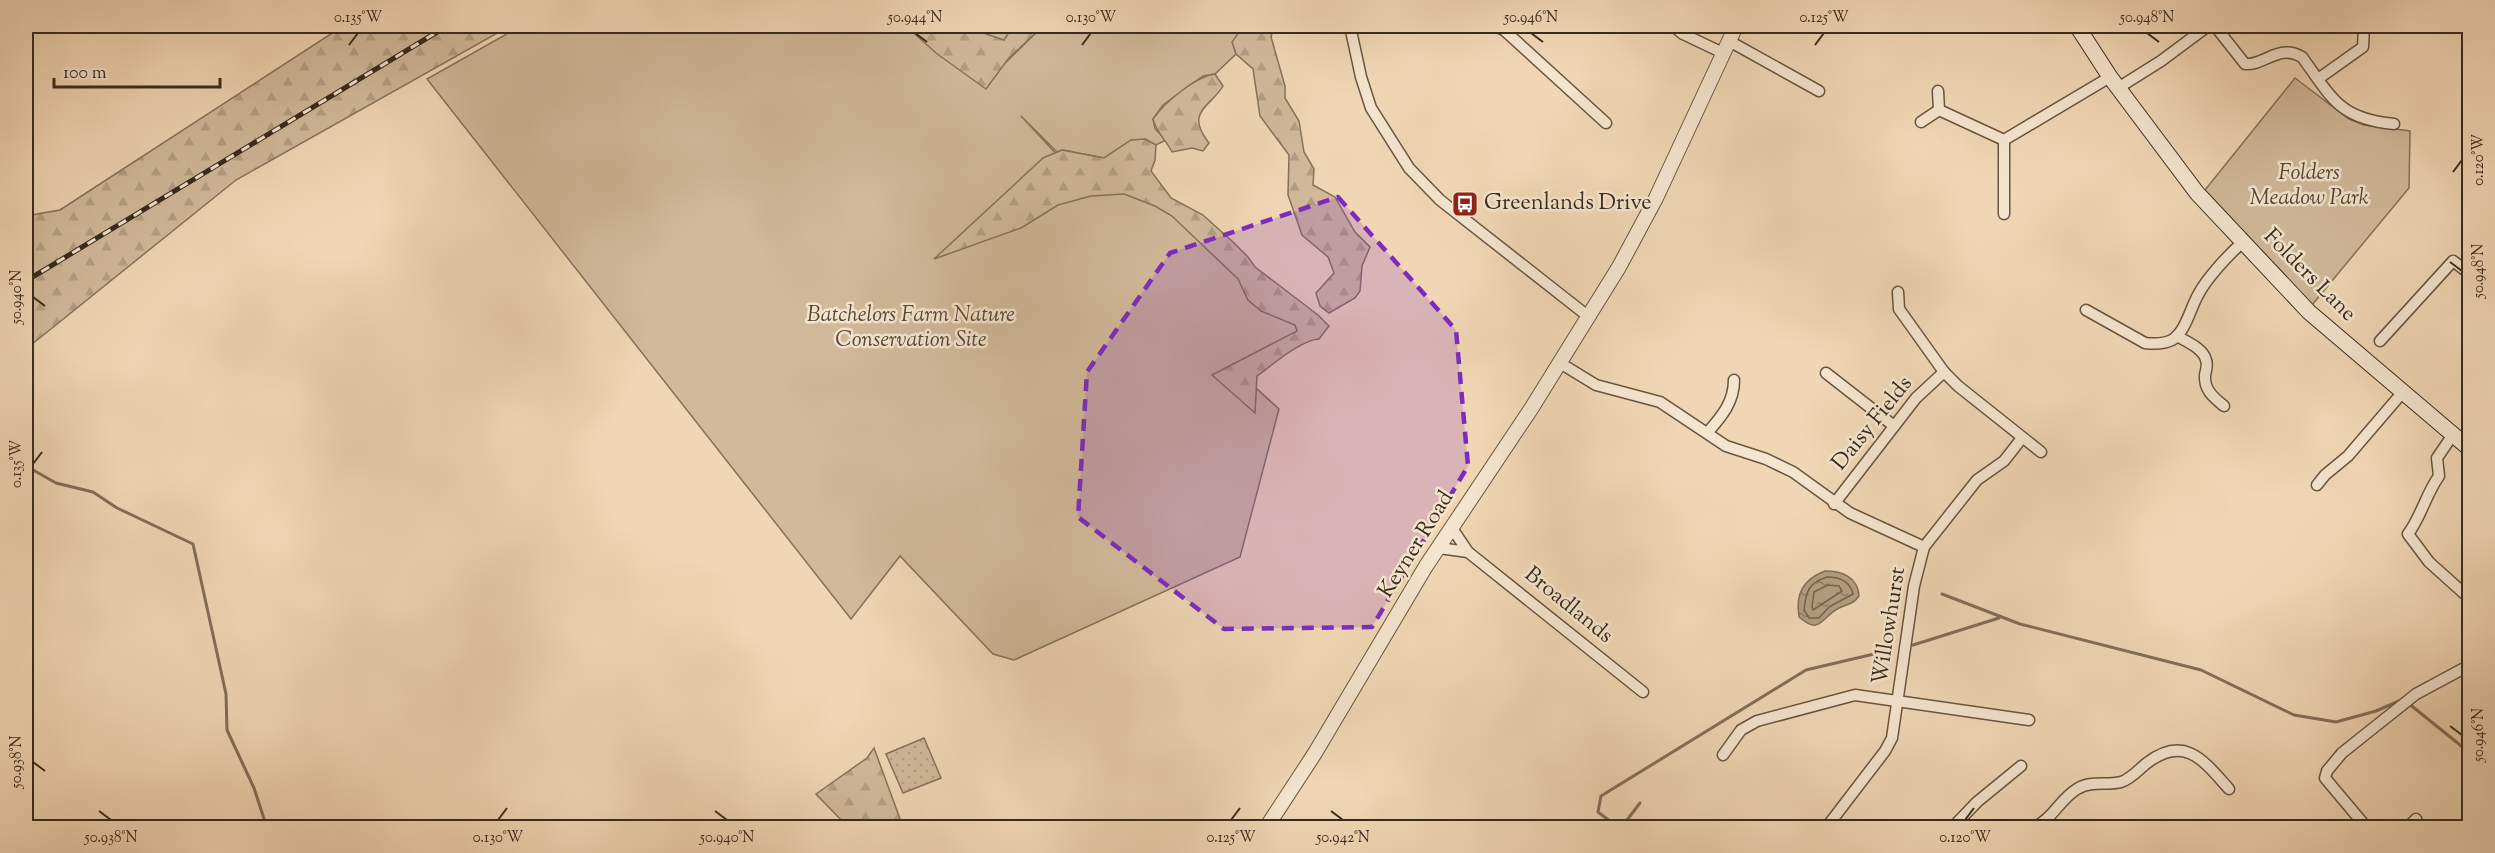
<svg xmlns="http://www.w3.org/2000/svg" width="2495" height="853" viewBox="0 0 2495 853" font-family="'Sorts Mill Goudy',serif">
<defs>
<pattern id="forest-firs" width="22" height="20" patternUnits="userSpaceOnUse" patternTransform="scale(1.5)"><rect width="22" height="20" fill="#d1b99a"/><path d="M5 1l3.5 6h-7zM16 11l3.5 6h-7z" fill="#b49f84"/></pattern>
<pattern id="garden-dots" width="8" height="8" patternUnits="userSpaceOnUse" patternTransform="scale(1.5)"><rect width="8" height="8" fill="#d1b99a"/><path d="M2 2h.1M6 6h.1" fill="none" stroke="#b49f84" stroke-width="1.8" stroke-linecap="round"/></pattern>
<pattern id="water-ripples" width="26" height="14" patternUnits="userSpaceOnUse" patternTransform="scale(1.5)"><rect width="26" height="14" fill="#b29c80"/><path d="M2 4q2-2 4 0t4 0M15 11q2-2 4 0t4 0" fill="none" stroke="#927f68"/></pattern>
</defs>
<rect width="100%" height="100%" fill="#f0d6b4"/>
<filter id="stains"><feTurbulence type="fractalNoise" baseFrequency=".00333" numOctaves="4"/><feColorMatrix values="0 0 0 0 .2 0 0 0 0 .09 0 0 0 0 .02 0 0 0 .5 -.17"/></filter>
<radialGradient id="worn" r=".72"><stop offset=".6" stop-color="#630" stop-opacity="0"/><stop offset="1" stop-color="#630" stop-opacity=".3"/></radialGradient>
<g fill="#d1b99a" stroke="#85725a" stroke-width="1.5">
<path d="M521 26H1032L995 73 1043 26H1246L1236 54 1215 74 1203 76 1175 96 1163 105 1153 119 1155 129 1166 140 1156 145C1133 133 1124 146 1104 158L1063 150 1057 152 1021 116 1087 187 1147 182 1312 330 1245 378 1279 409 1240 557 1014 660 993 654 900 556 851 619 427 79Z"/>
<polygon points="2295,78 2349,119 2364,125 2410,131 2409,188 2312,305 2205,190"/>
</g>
<g fill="url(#forest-firs)" stroke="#85725a" stroke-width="1.5">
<polygon points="343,26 510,26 236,180 26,349 26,216 60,210"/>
<polygon points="906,26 985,26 986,34 1004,40 1013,26 1043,26 1008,59 986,89 936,53"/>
<polygon points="1243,26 1274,26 1271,37 1285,86 1285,98 1299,121 1304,152 1314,169 1313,185 1335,197 1355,232 1370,247 1362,266 1360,291 1355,298 1329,313 1320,306 1316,293 1334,273 1328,257 1302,235 1288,195 1289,155 1260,116 1253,69 1236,54 1232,42"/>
<path d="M1215 74 1223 86C1211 107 1184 111 1209 143L1203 151 1192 148 1172 152C1166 140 1156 132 1153 119 1165 102 1195 77 1215 74Z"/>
<path d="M1145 139 1156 145 1155 160 1151 171 1171 198 1203 215 1233 242 1248 257 1255 267 1318 315 1329 326 1319 339C1301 340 1272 365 1257 376L1255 413 1212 375 1297 331 1295 325 1261 311 1248 300 1238 279 1172 216 1155 206 1124 194 1091 196 1058 205 1021 228 934 259 1043 158 1062 150 1104 158 1131 140Z"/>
<polygon points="874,748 903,827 848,827 816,794 867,758"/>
</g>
<polygon fill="url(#garden-dots)" stroke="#85725a" stroke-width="1.5" points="924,738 941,778 903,793 886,754"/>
<path fill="url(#water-ripples)" stroke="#826e58" stroke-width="1.5" d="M1825 571C1842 571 1858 577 1859 596 1854 604 1847 604 1839 608 1821 617 1821 636 1799 617 1795 593 1804 579 1825 571Z"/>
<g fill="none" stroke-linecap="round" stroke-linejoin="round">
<g stroke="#76634e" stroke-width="1.5">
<path d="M1827 577C1840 577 1850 581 1853 594L1829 607 1819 618H1809L1804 610C1806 592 1808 583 1827 577Z"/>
<polygon points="1828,585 1839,586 1842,591 1813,610 1812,607 1814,592"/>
</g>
<g stroke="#826e58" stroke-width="3">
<polyline points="26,466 56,483 93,492 117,508 193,544 226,694 227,730 254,788 267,828"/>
<polyline points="1942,594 2020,624 2201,670 2294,715 2336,722 2376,711 2399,701"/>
<polyline points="1913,645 1999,618"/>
<polyline points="2408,703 2470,753"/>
<polyline points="1619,828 1598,812 1601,796 1806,670 1891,650"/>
<polyline points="1621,828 1640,803"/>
</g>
<defs>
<g id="minor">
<polyline points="1350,26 1361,77 1371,108 1409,168 1440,200 1589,317"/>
<polyline points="1495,26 1504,30 1606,123"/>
<polyline points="1673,26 1683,34 1723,53"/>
<path d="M2215 26 2245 64C2264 66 2279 43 2302 57 2332 98 2339 119 2394 124"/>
<polyline points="1729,41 1819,91"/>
<polyline points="2318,79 2363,47 2364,26"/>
<polyline points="2118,88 2161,61 2208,26"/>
<polyline points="1938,91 1939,110 2004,140 2110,77"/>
<polyline points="1921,122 1939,110"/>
<polyline points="2004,140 2004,214"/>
<polyline points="1898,292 1899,309 1944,372 1958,386 2041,452"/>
<path d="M2086 310 2145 343C2154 344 2164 344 2172 340 2186 331 2190 309 2198 295 2206 279 2229 254 2243 242"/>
<path d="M2177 336C2187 342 2203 348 2206 360 2208 365 2206 370 2205 375 2204 390 2213 397 2224 406"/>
<polyline points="2380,341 2453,261 2470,274"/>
<polyline points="1560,363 1596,385 1660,402 1726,446 1766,459 1793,472 1850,513 1924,547 1914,586 1892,738 1885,751 1826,828"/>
<polyline points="1826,373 1894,426"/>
<path d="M1708 432C1722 416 1734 402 1734 380"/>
<path d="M2452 436 2437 458 2439 476C2426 494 2421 517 2408 534L2429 562 2468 597"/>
<polyline points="2317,485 2325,475 2348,456 2402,393"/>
<polyline points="1834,504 1916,398 1944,372"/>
<polyline points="1452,528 1468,552 1643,692"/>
<polyline points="1924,547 1977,480 2004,461 2022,438"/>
<polyline points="1439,548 1468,552"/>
<polyline points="1723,755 1741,730 1757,721 1855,695 2029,720"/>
<polyline points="1952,828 1977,802 2021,766"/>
<path d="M2033 828C2054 818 2059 800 2077 789 2091 780 2107 786 2121 782 2131 779 2139 769 2147 763 2185 734 2204 761 2229 789"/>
<polyline points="2367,828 2325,778 2327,771 2342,753 2416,694 2470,665"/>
<polyline points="2407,828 2416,819"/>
</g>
<polyline id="tertiary" points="1266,828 1315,753 1426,566 1531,409 1619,267 1656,198 1736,26"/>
<polyline id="secondary" points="2077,26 2110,77 2197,193 2309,312 2470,449"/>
</defs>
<use href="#minor" stroke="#675541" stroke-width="13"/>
<use href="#tertiary" stroke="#675541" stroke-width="16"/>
<use href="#secondary" stroke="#392a1b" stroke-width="17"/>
<use href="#minor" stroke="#f5e4ce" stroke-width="10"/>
<use href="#tertiary" stroke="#f5e4ce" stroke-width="14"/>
<use href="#secondary" stroke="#f5e4ce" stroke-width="15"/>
<defs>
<polyline id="rail" points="26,281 447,26"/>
</defs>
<use href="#rail" stroke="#392a1b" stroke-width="5"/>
<use href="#rail" stroke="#f5e4ce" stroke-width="3" stroke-dasharray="9" stroke-linecap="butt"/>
</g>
<path fill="#7b2cbf" fill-opacity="0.2" stroke="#7b2cbf" stroke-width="4.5" stroke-dasharray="12 8" stroke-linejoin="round" d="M1338 197 1456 330 1468 466 1372 627 1224 629 1078 517 1087 372 1170 253Z"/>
<path fill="none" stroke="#392a1b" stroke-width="2" d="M915 33 927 42M1531 33 1543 42M2147 33 2159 42M349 45 358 33M1082 45 1091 33M1815 45 1824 33M2453 172 2462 160M2450 262 2462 271M33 297 45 306M33 464 42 452M2450 726 2462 735M33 762 45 771M99 811 111 820M715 811 727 820M1331 811 1343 820M498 820 507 808M1231 820 1240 808M1965 820 1974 808"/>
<defs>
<symbol id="bus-square" viewBox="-11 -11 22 22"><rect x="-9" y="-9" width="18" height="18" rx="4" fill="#8f2418" stroke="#f5e4ce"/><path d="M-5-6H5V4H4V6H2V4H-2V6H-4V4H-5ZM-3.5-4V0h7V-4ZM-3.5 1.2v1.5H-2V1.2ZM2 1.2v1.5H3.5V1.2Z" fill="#fff"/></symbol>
</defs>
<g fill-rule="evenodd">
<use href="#bus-square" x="1450" y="189" width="30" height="30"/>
</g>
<g text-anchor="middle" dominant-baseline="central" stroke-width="5" stroke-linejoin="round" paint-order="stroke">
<g font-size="22" font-style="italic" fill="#574734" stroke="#f5e4ce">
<text x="2309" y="174">Folders<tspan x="2309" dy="25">Meadow Park</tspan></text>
<text x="911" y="316">Batchelors Farm Nature<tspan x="911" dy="25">Conservation Site</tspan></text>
</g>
<g font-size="22" fill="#392a1b" stroke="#f5e4ce" text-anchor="start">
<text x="1484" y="204">Greenlands Drive</text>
</g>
<g font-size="22" fill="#392a1b" stroke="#f5e4ce">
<text transform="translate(2309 276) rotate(45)">Folders Lane</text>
<text transform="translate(1873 424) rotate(-51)">Daisy Fields</text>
<text transform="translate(1417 545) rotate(-58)">Keyner Road</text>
<text transform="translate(1568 606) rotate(39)">Broadlands</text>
<text transform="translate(1890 626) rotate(-81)">Willowhurst</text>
</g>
</g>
<rect width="2495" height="853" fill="none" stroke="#f0d6b4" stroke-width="66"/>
<path d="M54 78v9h166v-9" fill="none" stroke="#392a1b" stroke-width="3"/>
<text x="63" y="78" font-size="18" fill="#392a1b" stroke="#f5e4ce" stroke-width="4.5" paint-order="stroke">100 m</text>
<rect x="33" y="33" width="2429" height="787" fill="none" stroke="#392a1b" stroke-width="2"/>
<g font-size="15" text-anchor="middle" fill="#392a1b">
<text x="358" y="22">0.135°W</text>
<text x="915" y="22">50.944°N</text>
<text x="1091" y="22">0.130°W</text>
<text x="1531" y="22">50.946°N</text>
<text x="1824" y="22">0.125°W</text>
<text x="2147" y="22">50.948°N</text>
<text transform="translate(2478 160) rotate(-90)" y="5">0.120°W</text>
<text transform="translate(2478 271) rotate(-90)" y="5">50.948°N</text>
<text transform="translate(16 297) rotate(-90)" y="5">50.940°N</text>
<text transform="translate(16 464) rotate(-90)" y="5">0.135°W</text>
<text transform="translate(2478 735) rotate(-90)" y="5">50.946°N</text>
<text transform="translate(16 762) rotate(-90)" y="5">50.938°N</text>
<text x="111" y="842">50.938°N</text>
<text x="498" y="842">0.130°W</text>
<text x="727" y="842">50.940°N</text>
<text x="1231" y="842">0.125°W</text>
<text x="1343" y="842">50.942°N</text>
<text x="1965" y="842">0.120°W</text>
</g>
<rect width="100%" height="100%" filter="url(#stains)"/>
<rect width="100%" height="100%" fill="url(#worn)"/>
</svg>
